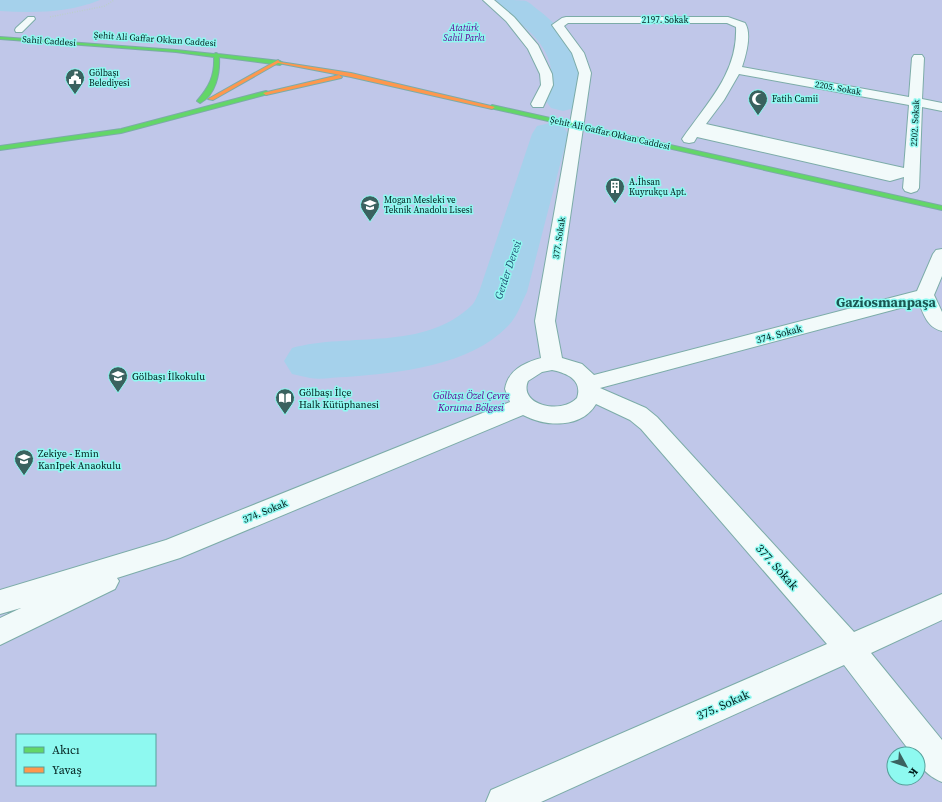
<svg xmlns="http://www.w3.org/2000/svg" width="942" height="802" viewBox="0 0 942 802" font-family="'Source Serif 4',serif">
<rect width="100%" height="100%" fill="#a6e0dc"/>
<path fill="#c0c7e9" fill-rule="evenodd" d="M0 0H942V802H0ZM17 735H155V785H17ZM894 754H918V778H894Z"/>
<path fill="#a5d1eb" d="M0 0H100C68 13 33 13 0 11Z"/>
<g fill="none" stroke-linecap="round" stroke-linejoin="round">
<g fill="#a5d1eb" fill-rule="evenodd">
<path d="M496 0C503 0 521 0 526 1 531 3 536 9 541 12 569 35 600 72 575 108L563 111 551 108 546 101C548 95 550 89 551 83 556 47 523 26 500 6Z"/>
<path d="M550 123 563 126 568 134 527 292C521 304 517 317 508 326 470 366 398 373 346 377 335 377 321 380 310 378 304 377 298 375 292 374L284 361 292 348C350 332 424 352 472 305 475 302 477 296 479 292L532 134 537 126Z"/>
</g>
<defs>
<polygon id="lane" points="28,17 34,17 35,19 22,32 16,32 15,30 16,28"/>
<g id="street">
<polygon points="483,0 494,0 514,17 538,45 552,74 553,85 543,107 533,107 531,104 541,85 540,74 528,49 506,21"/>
<path d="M566 17H728L745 23C752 34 746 55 742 67L909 97 912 58 914 55H922L924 58 922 99 942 103V111L922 107 919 188 917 191 911 193 905 191 903 188 904 177 890 181 697 137 694 142 689 143 684 142 682 139C707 103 738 73 736 27L727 23H568L564 26 584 53 591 73 555 321 562 358 582 364 594 375 917 291 933 254 936 250 942 249V276L934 295 942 312V331C927 327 924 315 919 303L600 388 646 408 657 417 854 632 942 594V620L871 653 942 740V782C930 777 918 768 918 754H912L844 665 541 802H486L491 790 827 644 641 429 630 420 596 404C581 429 546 427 523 415L180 558 117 578 119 581 115 589 0 645V618L21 608 0 614V590L166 540 510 402 505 389C508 370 524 363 541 358L535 321 579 73 572 53 552 25 562 18ZM739 74 909 105 904 168 706 124 724 100ZM552 370C567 373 583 380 577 398 561 415 518 405 528 381L542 372Z"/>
</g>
<g id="fast">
<path d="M0 37 176 50 214 54 216 53 218 54 280 61 283 63 280 65 219 57C220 73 216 95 200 103L197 101C209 87 215 76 214 57L176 52 0 39Z"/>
<polygon points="266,91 268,92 268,94 121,133 0,150 0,146 121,129"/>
<polygon points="492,105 942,206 942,210 490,108 489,107"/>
</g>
<g id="slow">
<polygon points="278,60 280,62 351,73 495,107 492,109 351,77 278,63 213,100 208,99"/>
<polygon points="339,75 342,77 341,78 266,95 263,93"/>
</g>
</defs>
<use href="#lane" stroke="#7caca8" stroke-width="2"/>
<use href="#street" stroke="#7caca8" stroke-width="2"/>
<use href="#fast" stroke="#7caca8" stroke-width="2"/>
<use href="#slow" stroke="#7caca8" stroke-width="2"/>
<polyline stroke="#bccecd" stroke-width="1.5" stroke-dasharray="1 1.5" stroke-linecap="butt" points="50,17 105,6 114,0"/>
<use href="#lane" fill="#f2fafa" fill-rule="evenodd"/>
<use href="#street" fill="#f2fafa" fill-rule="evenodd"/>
<use href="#fast" fill="#63d668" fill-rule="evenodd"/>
<use href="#slow" fill="#ff974d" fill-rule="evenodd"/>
</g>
<defs>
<symbol id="civic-pin" viewBox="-11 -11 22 30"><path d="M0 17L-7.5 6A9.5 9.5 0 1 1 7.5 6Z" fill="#3a625f" stroke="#8ef9f0"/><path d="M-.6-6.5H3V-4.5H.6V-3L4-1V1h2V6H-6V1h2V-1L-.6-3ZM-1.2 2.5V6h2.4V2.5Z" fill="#fff"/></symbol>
<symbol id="mosque-pin" viewBox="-11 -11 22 30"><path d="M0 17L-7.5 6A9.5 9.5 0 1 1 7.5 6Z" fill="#3a625f" stroke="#8ef9f0"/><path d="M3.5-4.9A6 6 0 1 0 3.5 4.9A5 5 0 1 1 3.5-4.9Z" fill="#fff"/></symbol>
<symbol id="building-pin" viewBox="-11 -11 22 30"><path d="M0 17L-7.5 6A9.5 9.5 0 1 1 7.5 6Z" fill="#3a625f" stroke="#8ef9f0"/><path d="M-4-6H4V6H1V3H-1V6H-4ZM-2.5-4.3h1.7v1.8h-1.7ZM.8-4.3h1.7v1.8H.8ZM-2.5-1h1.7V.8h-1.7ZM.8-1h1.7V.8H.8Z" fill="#fff"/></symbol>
<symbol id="school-pin" viewBox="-11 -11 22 30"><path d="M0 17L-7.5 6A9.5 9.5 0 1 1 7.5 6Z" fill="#3a625f" stroke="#8ef9f0"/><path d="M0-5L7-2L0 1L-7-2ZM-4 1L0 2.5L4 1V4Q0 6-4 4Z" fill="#fff"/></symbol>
<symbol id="library-pin" viewBox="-11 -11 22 30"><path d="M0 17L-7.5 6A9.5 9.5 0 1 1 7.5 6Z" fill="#3a625f" stroke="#8ef9f0"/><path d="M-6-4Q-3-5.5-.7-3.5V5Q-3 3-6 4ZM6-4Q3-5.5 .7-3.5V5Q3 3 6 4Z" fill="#fff"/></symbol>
</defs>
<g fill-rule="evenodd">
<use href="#civic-pin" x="64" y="67" width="22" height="30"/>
<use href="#mosque-pin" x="747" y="88" width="22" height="30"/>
<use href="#building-pin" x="604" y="176" width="22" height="30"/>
<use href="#school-pin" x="359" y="194" width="22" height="30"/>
<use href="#school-pin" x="107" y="365" width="22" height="30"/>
<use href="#library-pin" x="274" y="387" width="22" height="30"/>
<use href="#school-pin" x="13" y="448" width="22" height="30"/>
</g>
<g text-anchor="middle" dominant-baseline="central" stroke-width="3" stroke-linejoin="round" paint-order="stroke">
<g font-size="9" fill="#001e1c" stroke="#8ef9f0">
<text x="665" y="20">2197. Sokak</text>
<text transform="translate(155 39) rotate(4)">Şehit Ali Gaffar Okkan Caddesi</text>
<text transform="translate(49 41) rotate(4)">Sahil Caddesi</text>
<text transform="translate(838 88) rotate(10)">2205. Sokak</text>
<text transform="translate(915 123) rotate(-87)">2202. Sokak</text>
<text transform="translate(610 133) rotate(13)">Şehit Ali Gaffar Okkan Caddesi</text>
<text transform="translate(559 238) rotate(-81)">377. Sokak</text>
</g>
<g font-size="9" font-style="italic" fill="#640194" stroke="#8ef9f0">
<text x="464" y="28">Atatürk<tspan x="464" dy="10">Sahil Parkı</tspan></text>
</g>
<g font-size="9" fill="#001e1c" stroke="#8ef9f0" text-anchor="start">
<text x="89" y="73">Gölbaşı<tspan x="89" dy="10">Belediyesi</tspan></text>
<text x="772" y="99">Fatih Camii</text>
<text x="629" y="182">A.İhsan<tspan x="629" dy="10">Kuyrukçu Apt.</tspan></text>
<text x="384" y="200">Mogan Mesleki ve<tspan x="384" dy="10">Teknik Anadolu Lisesi</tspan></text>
</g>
<g font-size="10" fill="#001e1c" stroke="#8ef9f0">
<text transform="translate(779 334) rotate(-15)">374. Sokak</text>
<text transform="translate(265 511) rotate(-22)">374. Sokak</text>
</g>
<g font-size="10" fill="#001e1c" stroke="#8ef9f0" text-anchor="start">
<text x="132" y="376">Gölbaşı İlkokulu</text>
<text x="299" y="392">Gölbaşı İlçe<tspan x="299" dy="12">Halk Kütüphanesi</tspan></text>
<text x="38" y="453">Zekiye - Emin<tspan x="38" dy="12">KanIpek Anaokulu</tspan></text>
</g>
<g font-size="10" font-style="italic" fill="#640194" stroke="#8ef9f0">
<text x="471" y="395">Gölbaşı Özel Çevre<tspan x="471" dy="12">Koruma Bölgesi</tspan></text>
</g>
<g font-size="11" font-style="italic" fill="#244e74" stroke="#8ef9f0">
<text transform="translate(508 270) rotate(-71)">Gerder Deresi</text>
</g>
<g font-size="12" fill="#001e1c" stroke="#8ef9f0">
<text transform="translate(777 567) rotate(48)">377. Sokak</text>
<text transform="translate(723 705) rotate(-24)">375. Sokak</text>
</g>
<g font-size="14" font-weight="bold" fill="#1a5652" stroke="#8ef9f0">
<text x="886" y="302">Gaziosmanpaşa</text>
</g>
</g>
<rect x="16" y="734" width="140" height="52" fill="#8ef9f0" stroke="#55a19b"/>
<rect x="24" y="747" width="20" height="6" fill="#63d668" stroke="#55a19b"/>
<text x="52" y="754" font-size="12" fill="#001e1c">Akıcı</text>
<rect x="24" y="767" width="20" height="6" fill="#ff974d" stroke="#55a19b"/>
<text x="52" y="774" font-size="12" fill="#001e1c">Yavaş</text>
<g transform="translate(906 766) rotate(130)"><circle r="19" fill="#8ef9f0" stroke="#55a19b"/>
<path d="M0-3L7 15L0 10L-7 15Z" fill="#3a625f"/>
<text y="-6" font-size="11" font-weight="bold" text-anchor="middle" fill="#001e1c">K</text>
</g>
</svg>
